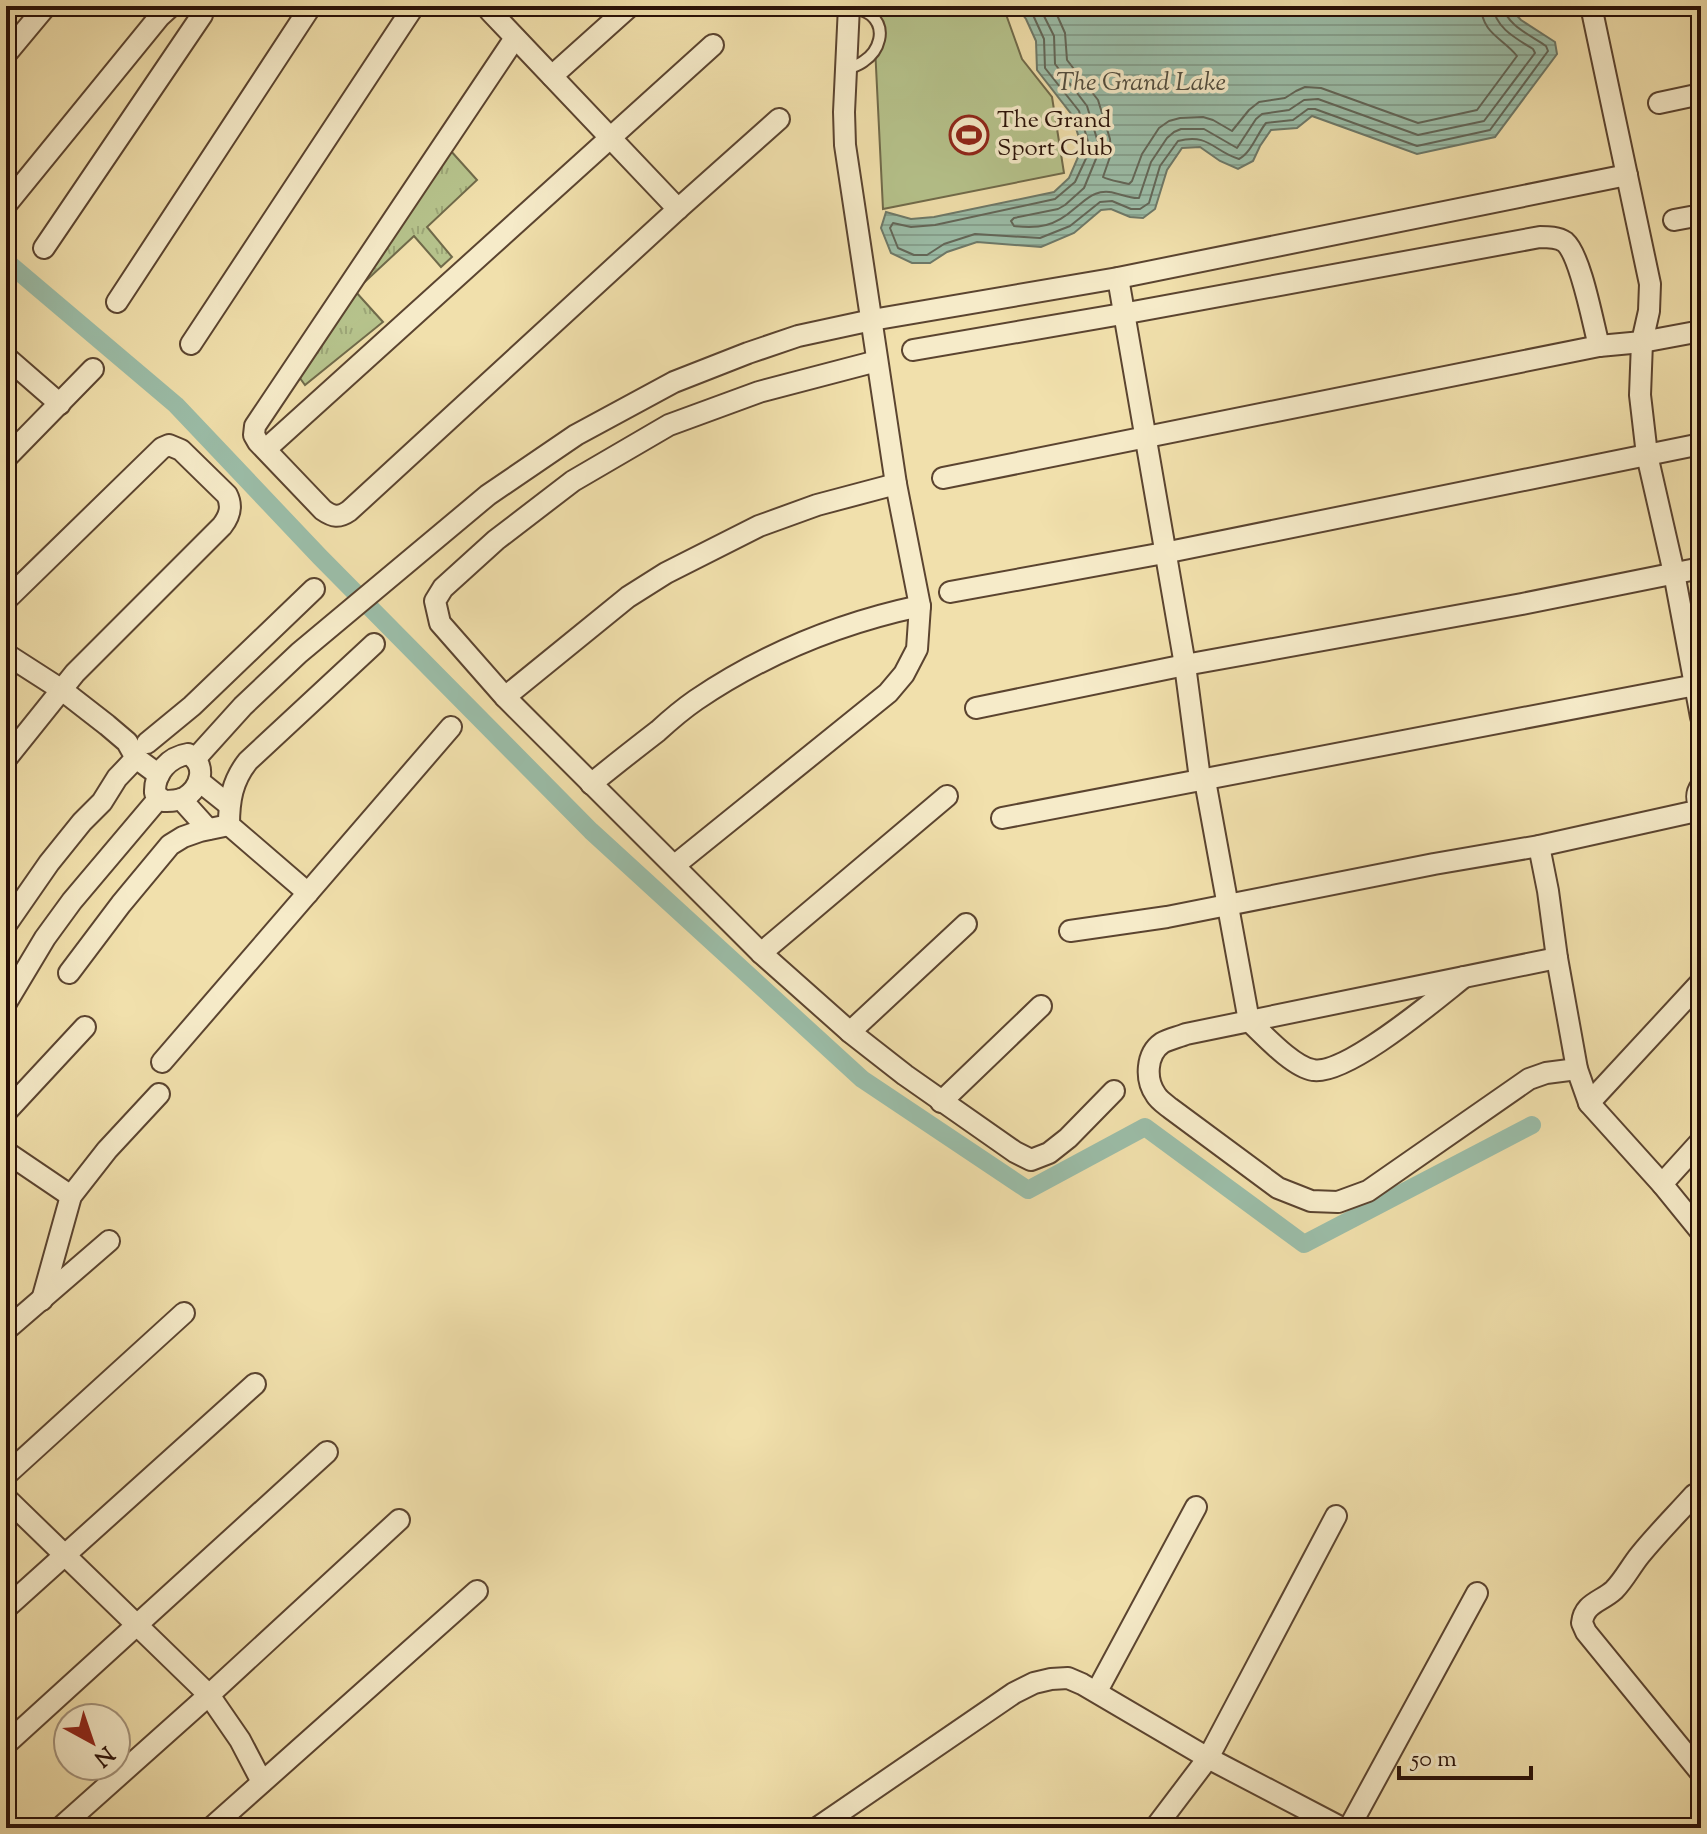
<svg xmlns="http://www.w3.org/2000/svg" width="1707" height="1834" viewBox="0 0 1707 1834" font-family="'Sorts Mill Goudy',serif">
<defs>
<pattern id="grass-tufts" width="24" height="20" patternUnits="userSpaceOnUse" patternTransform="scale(2)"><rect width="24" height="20" fill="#b6c38c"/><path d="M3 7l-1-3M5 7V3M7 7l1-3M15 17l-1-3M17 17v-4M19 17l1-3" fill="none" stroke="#9ca677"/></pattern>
<pattern id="water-rules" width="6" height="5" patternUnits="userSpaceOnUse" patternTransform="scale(2)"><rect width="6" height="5" fill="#9bbda8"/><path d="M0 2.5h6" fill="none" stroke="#86a18f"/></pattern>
</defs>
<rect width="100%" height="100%" fill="#f1e0ac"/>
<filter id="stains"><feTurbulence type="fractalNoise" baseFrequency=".0025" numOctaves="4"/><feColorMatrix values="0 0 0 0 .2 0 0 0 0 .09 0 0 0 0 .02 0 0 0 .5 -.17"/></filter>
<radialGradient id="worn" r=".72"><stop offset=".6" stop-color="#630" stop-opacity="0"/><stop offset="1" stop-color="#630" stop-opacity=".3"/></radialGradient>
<polygon fill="url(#grass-tufts)" stroke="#706a4a" stroke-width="2" points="450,150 477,180 427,227 452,257 441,267 414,236 355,291 383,322 305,385 297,374"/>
<polygon fill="#b6c38c" stroke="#706a4a" stroke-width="2" points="873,6 1003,6 1022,59 1052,97 1064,173 883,209"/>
<polygon fill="url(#water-rules)" stroke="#6d7868" stroke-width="2" points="1016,6 1508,6 1521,20 1555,42 1557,54 1495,137 1417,154 1312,116 1297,128 1271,130 1260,146 1253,161 1238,169 1220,161 1200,147 1182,148 1167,170 1155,209 1143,218 1130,217 1111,209 1101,210 1074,233 1041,247 977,242 947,252 930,263 912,263 891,253 881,228 886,212 911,219 934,217 1054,192 1069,178 1082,148 1072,115 1037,70 1036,41 1026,19"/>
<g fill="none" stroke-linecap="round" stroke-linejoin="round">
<g stroke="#626658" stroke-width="2">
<path d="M1026 6 1033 15 1044 39 1045 68 1079 111 1089 145V152L1075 182 1055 199 935 225 911 227 893 223 890 228 898 248 914 255H927L944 244 975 234 1040 238 1070 226 1100 202 1112 201 1131 209H1140L1149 203 1160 166 1178 141C1209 133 1213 151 1239 159 1251 153 1257 134 1266 123L1293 120 1308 109H1315L1417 146 1490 130 1548 51 1546 46C1532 36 1506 25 1503 6"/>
<path d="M1039 6 1054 36 1055 64 1087 106 1100 149 1084 188 1065 205 1058 209 1014 218 1011 221 1014 226C1039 229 1055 226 1074 209 1081 204 1087 197 1095 194 1112 187 1124 199 1139 198L1151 162 1167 138 1174 132 1181 129H1204L1237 148 1256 119 1262 114 1289 110 1304 100 1318 99 1418 135 1484 121 1535 53 1533 49C1517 39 1495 28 1493 6"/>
<path d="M1053 6 1065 33 1067 60 1098 100 1110 139 1111 154 1103 177C1107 180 1122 182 1129 184L1132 181 1142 154 1159 128 1169 121 1180 118 1203 117 1213 120 1232 131 1249 110 1259 102 1285 98 1296 91 1305 87 1321 88 1418 123 1477 110 1517 56C1503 38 1482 34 1481 6"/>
</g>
<polyline stroke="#9bbda8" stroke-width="18" points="6,261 176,405 320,557 591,831 862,1079 1028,1190 1145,1127 1304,1244 1532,1125"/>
<defs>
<path id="service" d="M846 70C852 67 859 65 864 61 879 51 887 29 871 15 866 11 858 9 852 6"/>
<g id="minor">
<polyline points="490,6 490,11 678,209"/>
<polyline points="1591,6 1650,284 1649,311 1642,342 1640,395 1647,455 1674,573 1701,717"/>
<path d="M515 38 255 426 254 435 258 442 323 510C333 517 339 518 349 511L678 209 779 119"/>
<polyline points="6,54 46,6"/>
<polyline points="552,76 630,6"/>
<polyline points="1659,103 1701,94"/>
<polyline points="6,205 160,16 171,6"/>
<polyline points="1674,220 1701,215"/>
<polyline points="44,248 202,15 204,6"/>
<path d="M1118 278 1185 665 1200 779 1206 786 1249 1021C1264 1035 1293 1067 1313 1070 1346 1076 1436 999 1464 977"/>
<polyline points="117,302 311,6"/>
<polyline points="191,344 414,6"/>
<path d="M913 350 1122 314 1540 237C1548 237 1558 237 1565 242 1581 256 1593 324 1599 346"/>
<polyline points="6,357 60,404"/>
<polyline points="877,361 759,392 669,425 573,481 496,540 443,588 435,601 440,623 505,697 761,953 850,1032 905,1075 1015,1152 1031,1160 1049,1153 1068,1138 1114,1091"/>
<polyline points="266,449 713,45"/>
<polyline points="6,458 93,369"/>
<polyline points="943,478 1599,346 1642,342 1701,331"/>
<polyline points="950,592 1164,553 1701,444"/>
<path d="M6 600 162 448 169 445 181 450 227 495C233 507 229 517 222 526L75 673 6 759"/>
<polyline points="6,654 62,690 107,725 127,742 136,758 159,775"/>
<polyline points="505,697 628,597 666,573 759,526 817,505 896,484"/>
<polyline points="976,708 1185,665 1522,604 1701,568"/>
<polyline points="147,743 192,706 314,589"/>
<path d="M188 754C208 764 201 788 184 798 177 801 171 801 163 801L155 793C154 773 169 757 188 754Z"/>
<polyline points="196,758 243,706 299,653 488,495 576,435 674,382 748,353 798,336 872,320 1118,278 1627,175"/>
<polyline points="199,781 229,805"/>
<path d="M591 784C613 766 636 748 658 731 670 720 683 709 696 700 764 654 840 623 920 606"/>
<path d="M1701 786C1696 793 1696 800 1701 807"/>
<polyline points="181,799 208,829"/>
<polyline points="1002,818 1701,684"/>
<polyline points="1539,846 1548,891 1557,958 1577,1069 1589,1103 1662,1184 1701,1232"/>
<polyline points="675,865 888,693 904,674 917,649 920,606 896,484 845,145 844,112 849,6"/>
<path d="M308 893 229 825C229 801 232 781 248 761L374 644"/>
<polyline points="6,925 49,863 82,822 102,802 117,778 136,758"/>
<polyline points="1070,931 1167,917 1434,864 1539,846 1701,810"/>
<polyline points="761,953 947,796"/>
<path d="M1557 958 1186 1034C1179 1037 1169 1039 1162 1043 1146 1054 1145 1080 1156 1095 1159 1100 1165 1104 1170 1108L1278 1188 1311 1201 1338 1202 1368 1191 1529 1079 1546 1073 1577 1069"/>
<polyline points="69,973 121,904 170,845 183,837 200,831 229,825"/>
<polyline points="6,1003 45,938 72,901 159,798"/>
<polyline points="850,1032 966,924"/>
<polyline points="162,1062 451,727"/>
<polyline points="941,1102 1041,1006"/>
<polyline points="1589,1103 1701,982"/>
<polyline points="6,1112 85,1027"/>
<polyline points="6,1152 71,1196"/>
<polyline points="1662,1184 1701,1141"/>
<polyline points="42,1300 71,1196 107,1150 159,1094"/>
<polyline points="6,1330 109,1241"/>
<polyline points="6,1475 184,1313"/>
<path d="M1694 1495C1676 1515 1657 1534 1640 1555 1631 1566 1624 1580 1614 1590 1601 1602 1584 1603 1582 1623L1586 1632 1701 1773"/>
<polyline points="6,1498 209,1695 240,1740 262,1782"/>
<polyline points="6,1608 255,1384"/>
<polyline points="1097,1691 1196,1507"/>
<polyline points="6,1744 327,1452"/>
<polyline points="60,1828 209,1695 399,1520"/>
<polyline points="211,1828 477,1591"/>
<polyline points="817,1828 1014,1693 1034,1683 1051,1679 1068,1678 1082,1684 1208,1758 1342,1828"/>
<polyline points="1155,1828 1208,1758 1336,1516"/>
<polyline points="1349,1828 1477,1593"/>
</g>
</defs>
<use href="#service" stroke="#5b4430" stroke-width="14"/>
<use href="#minor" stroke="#5b4430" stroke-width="24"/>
<use href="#service" stroke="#f6ebc9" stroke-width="10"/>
<use href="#minor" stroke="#f6ebc9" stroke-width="20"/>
</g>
<defs>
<symbol id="stadium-ring" viewBox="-11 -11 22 22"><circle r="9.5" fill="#f6ebc9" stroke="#8f2418" stroke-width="1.5"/><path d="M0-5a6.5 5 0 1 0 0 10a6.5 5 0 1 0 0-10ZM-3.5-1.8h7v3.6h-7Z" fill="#8f2418"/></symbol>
</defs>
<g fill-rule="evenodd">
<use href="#stadium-ring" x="947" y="113" width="44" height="44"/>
</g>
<g text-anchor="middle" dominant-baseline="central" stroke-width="7" stroke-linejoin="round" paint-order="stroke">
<g font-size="24" fill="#291007" stroke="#f6ebc9" text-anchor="start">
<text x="997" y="121">The Grand<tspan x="997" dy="28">Sport Club</tspan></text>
</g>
<g font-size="26" font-style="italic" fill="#514d3f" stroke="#f6ebc9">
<text x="1141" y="83">The Grand Lake</text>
</g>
</g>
<rect width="1707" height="1834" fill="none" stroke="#f1e0ac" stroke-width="32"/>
<rect x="8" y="8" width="1691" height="1818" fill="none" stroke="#291007" stroke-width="4"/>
<rect x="16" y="16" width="1675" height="1802" fill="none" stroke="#291007" stroke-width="2"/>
<g transform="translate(92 1742) rotate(140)"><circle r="38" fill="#f6ebc9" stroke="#a4937b" stroke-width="2"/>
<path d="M0-6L14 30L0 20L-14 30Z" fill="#8f2418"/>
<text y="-12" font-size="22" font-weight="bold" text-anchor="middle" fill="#291007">N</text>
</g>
<path d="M1399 1766v12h132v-12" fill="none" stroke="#291007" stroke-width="4"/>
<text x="1411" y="1766" font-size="24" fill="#291007" stroke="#f6ebc9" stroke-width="6" paint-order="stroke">50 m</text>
<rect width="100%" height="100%" filter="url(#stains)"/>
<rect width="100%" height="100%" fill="url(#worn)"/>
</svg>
